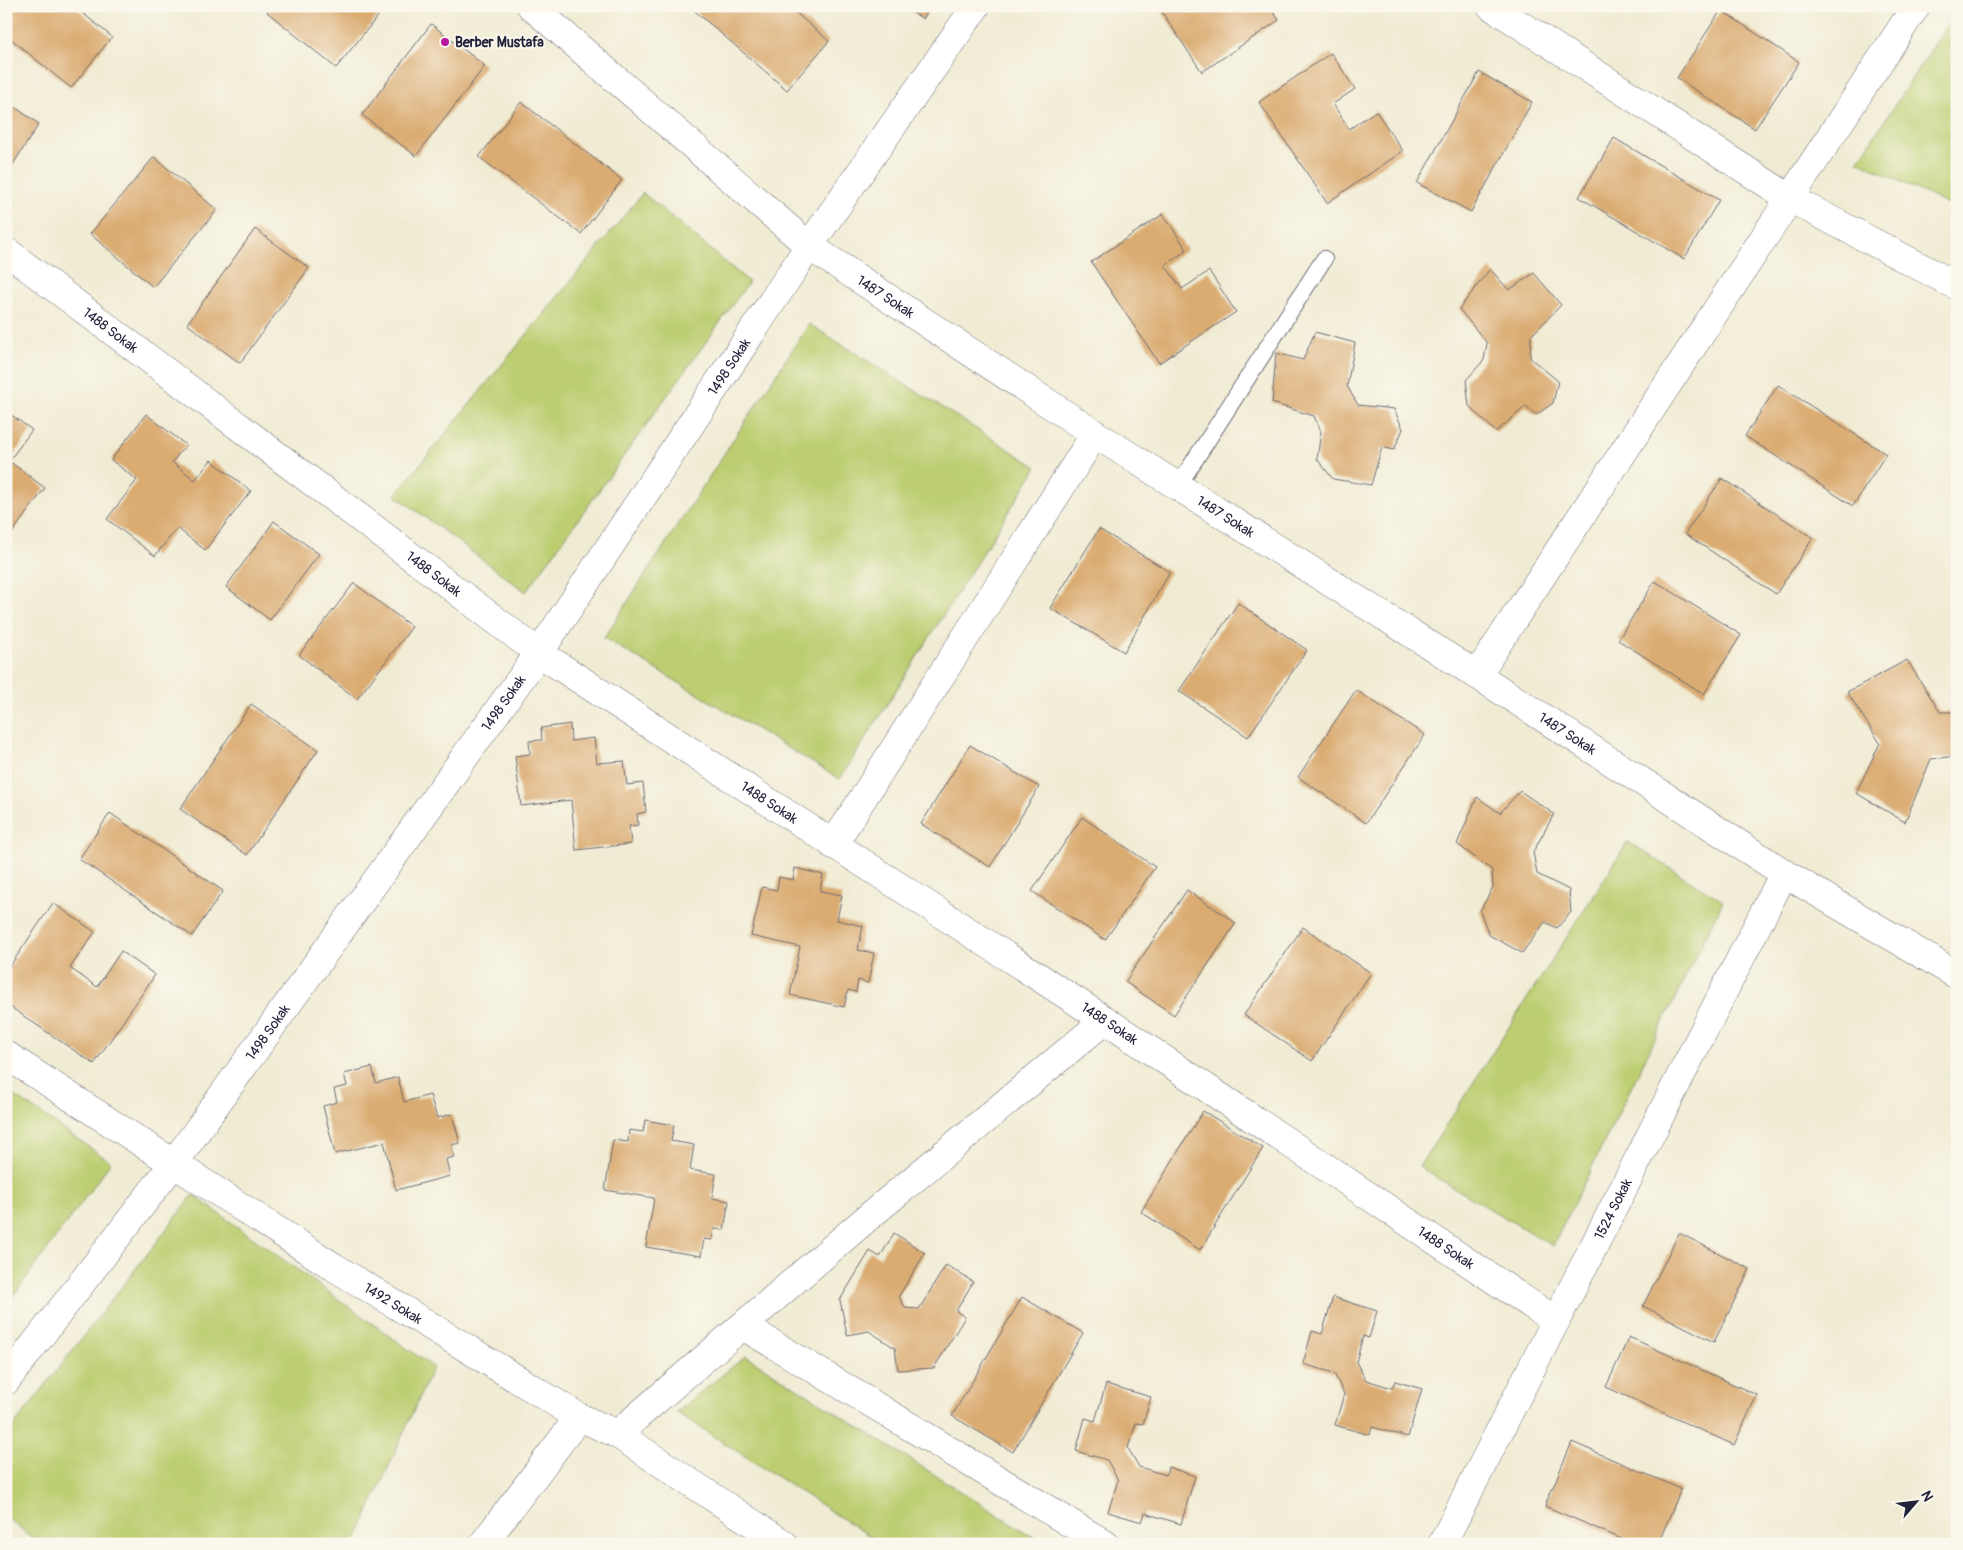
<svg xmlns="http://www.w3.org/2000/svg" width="1963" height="1550" viewBox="0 0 1963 1550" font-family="Pangolin,sans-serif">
<rect width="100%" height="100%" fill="#fbf7ec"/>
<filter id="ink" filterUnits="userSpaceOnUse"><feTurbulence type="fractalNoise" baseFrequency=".02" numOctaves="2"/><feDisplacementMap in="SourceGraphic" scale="10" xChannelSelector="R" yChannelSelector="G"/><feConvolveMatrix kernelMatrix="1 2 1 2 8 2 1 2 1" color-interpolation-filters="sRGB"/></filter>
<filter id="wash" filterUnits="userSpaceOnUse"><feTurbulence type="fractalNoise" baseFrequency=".0096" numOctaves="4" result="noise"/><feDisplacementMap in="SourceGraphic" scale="20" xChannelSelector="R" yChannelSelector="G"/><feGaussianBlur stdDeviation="1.12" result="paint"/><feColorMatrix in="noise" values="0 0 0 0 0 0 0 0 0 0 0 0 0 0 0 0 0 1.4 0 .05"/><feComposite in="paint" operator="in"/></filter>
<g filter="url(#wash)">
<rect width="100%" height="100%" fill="#f0ecd4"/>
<g fill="#bcce71" stroke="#6f7856">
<polygon points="1957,10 1957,209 1858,161"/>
<polygon points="643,193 749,282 526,592 395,495"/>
<polygon points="809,324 1037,467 840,779 604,638"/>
<polygon points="1628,842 1723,901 1553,1246 1419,1167"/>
<polygon points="6,1090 111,1162 6,1306"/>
<polygon points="193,1195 433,1367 354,1544 40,1544 6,1517 6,1436"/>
<polygon points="746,1356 1038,1540 1045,1544 882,1544 676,1412"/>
</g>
<g id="blocks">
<g fill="#daac72">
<polygon points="6,6 74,6 112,37 71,88 6,35"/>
<polygon points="271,6 386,6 336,68 267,12"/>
<polygon points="689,6 788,6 829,41 787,90"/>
<polygon points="903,6 931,6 923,19"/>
<polygon points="1158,6 1269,6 1279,20 1202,72"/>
<polygon points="1721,10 1799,62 1755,129 1677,78"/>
<polygon points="431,24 485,66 416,156 362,115"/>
<polygon points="1331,53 1355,89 1333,104 1349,129 1376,111 1403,151 1327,203 1259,102"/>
<polygon points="1479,72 1532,102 1471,212 1417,183"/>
<polygon points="6,101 39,124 6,175"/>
<polygon points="521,102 622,180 581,234 479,157"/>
<polygon points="1614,138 1719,200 1684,259 1579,197"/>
<polygon points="154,157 217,210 153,287 90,234"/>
<polygon points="1163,214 1187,250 1165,265 1182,289 1209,271 1236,312 1159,363 1091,262"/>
<polygon points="255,229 309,268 240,363 187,324"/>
<polygon points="1490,269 1509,290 1534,273 1561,305 1531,336 1530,358 1558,381 1553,403 1536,415 1526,406 1496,432 1469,406 1466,380 1484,360 1487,343 1459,309"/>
<polygon points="1315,332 1355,343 1347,386 1358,405 1394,409 1403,429 1394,450 1382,447 1371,485 1333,479 1317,459 1321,432 1314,416 1272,403 1276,353 1303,360"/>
<polygon points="1778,385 1886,454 1853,506 1745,436"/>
<polygon points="6,411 32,430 9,461 45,488 6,541"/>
<polygon points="146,414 186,445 172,462 195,480 211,460 251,491 205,550 177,528 155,556 107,519 137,480 111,460"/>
<polygon points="1722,478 1813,538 1776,594 1685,534"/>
<polygon points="274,521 319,554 270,620 226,587"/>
<polygon points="1099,529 1170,572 1124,652 1050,608"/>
<polygon points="1655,581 1741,635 1704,694 1618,640"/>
<polygon points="354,583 412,627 357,699 299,655"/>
<polygon points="1238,603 1307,650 1248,737 1179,691"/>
<polygon points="1907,660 1940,712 1957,712 1957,756 1931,759 1905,822 1856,793 1880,743 1847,692"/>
<polygon points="1356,690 1425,735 1366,823 1298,777"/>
<polygon points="251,704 318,750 247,855 180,809"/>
<polygon points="570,724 571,741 594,738 597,763 624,761 627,785 643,783 646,812 637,814 638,825 629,826 631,844 576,850 571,800 521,806 515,756 530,754 529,741 542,740 541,728"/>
<polygon points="970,745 1039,787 990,867 921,824"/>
<polygon points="1520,791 1554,814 1533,852 1537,874 1569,890 1571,912 1557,928 1545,922 1522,953 1489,935 1480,911 1493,887 1492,870 1457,844 1477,797 1500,813"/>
<polygon points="110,813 223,891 192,936 79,859"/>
<polygon points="1082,817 1155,867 1105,940 1032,891"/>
<polygon points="795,868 823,875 820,891 842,895 837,920 863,926 858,950 874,953 868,983 858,980 856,992 848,990 844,1007 790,995 800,947 751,936 762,887 777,890 779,877 793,880"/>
<polygon points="1187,890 1236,923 1174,1015 1125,982"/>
<polygon points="53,903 95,932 70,968 97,987 121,951 155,975 94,1064 6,1004 6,972"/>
<polygon points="1303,927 1371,973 1312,1061 1244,1015"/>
<polygon points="372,1067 376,1083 398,1077 404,1102 430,1095 437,1118 452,1114 460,1143 451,1145 454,1157 446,1159 450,1176 396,1190 384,1142 335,1154 323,1106 337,1102 334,1089 347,1086 344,1074"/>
<polygon points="1203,1111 1263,1148 1200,1250 1141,1212"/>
<polygon points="645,1120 674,1125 671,1141 694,1145 690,1170 716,1174 712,1198 729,1201 724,1230 714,1229 712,1240 704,1239 701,1256 646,1247 654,1198 605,1190 613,1140 628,1142 629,1130 643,1132"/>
<polygon points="894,1233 925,1253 899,1296 905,1308 919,1309 946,1265 973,1282 956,1311 965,1317 934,1368 898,1370 895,1348 869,1331 847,1335 840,1300 870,1251 880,1257"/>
<polygon points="1679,1233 1750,1269 1714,1342 1643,1306"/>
<polygon points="1022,1297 1083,1333 1013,1452 952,1416"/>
<polygon points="1333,1297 1377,1311 1369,1338 1363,1336 1356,1362 1366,1380 1392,1388 1395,1381 1422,1389 1408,1437 1372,1427 1370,1435 1335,1425 1344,1394 1334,1373 1303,1364 1312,1331 1322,1334"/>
<polygon points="1629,1337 1757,1395 1734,1445 1606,1387"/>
<polygon points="1106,1384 1151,1397 1143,1424 1136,1423 1128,1448 1139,1467 1166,1475 1168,1467 1195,1476 1181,1524 1145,1513 1142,1522 1108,1512 1118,1480 1107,1460 1076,1451 1085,1418 1095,1421"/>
<polygon points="1572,1442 1681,1489 1658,1544 1633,1544 1545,1506"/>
</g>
</g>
</g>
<g filter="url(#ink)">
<use href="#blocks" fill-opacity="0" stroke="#6a6971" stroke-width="1"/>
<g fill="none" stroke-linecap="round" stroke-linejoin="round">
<defs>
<polyline id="service" points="1178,486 1324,259"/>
<g id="minor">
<path id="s1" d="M531 6 809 246 1095 434 1477 675 1784 873 1957 975"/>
<polyline points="1491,6 1791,199 1957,286"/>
<path id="s2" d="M6 251 539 653 1105 1020 1556 1321"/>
<polyline points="1477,675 1916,6"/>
<polyline points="833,845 1095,434"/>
<path id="s3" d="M6 1055 334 1267 579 1417 617 1434 784 1544"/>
<polyline points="743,1326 1105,1544"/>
<path id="s4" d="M6 1381 174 1163 539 653 809 246 976 6"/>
<polyline points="617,1434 866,1219 1105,1020"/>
<polyline points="483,1544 579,1417"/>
<path id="s5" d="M1442 1544 1784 873"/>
</g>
</defs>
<use href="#service" stroke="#6a6971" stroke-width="18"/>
<use href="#minor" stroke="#6a6971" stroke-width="29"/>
<use href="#service" stroke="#fff" stroke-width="16"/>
<use href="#minor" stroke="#fff" stroke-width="28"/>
</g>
</g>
<circle fill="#b5179e" stroke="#fbf7ec" stroke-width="2" cx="445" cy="42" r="5"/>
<g text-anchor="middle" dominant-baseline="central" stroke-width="4" stroke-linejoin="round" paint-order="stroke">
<g font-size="14" font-weight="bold" fill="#22223b" stroke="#fbf7ec" text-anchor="start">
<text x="455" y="42">Berber Mustafa</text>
</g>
<g font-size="14" fill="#22223b" stroke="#fbf7ec">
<text stroke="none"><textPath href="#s1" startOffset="459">1487 Sokak</textPath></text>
<text stroke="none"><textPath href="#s2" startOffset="131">1488 Sokak</textPath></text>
<text stroke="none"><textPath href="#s4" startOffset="1246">1498 Sokak</textPath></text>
<text stroke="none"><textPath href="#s1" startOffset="864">1487 Sokak</textPath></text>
<text stroke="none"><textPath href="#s2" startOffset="536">1488 Sokak</textPath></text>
<text stroke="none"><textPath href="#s4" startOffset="841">1498 Sokak</textPath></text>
<text stroke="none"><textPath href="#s1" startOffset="1269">1487 Sokak</textPath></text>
<text stroke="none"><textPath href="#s2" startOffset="942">1488 Sokak</textPath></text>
<text stroke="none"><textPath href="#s2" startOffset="1348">1488 Sokak</textPath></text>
<text stroke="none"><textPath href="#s4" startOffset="436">1498 Sokak</textPath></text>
<text stroke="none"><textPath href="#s5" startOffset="376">1524 Sokak</textPath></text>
<text stroke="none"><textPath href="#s2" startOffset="1752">1488 Sokak</textPath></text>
<text stroke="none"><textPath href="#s3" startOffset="460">1492 Sokak</textPath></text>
</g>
</g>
<rect width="1963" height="1550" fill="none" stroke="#fbf7ec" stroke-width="25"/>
<g transform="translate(1916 1502) rotate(62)" stroke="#fbf7ec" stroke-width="4" paint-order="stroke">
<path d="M0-4L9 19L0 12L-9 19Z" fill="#22223b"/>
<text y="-8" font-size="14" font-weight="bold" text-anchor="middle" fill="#22223b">N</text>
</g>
</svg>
